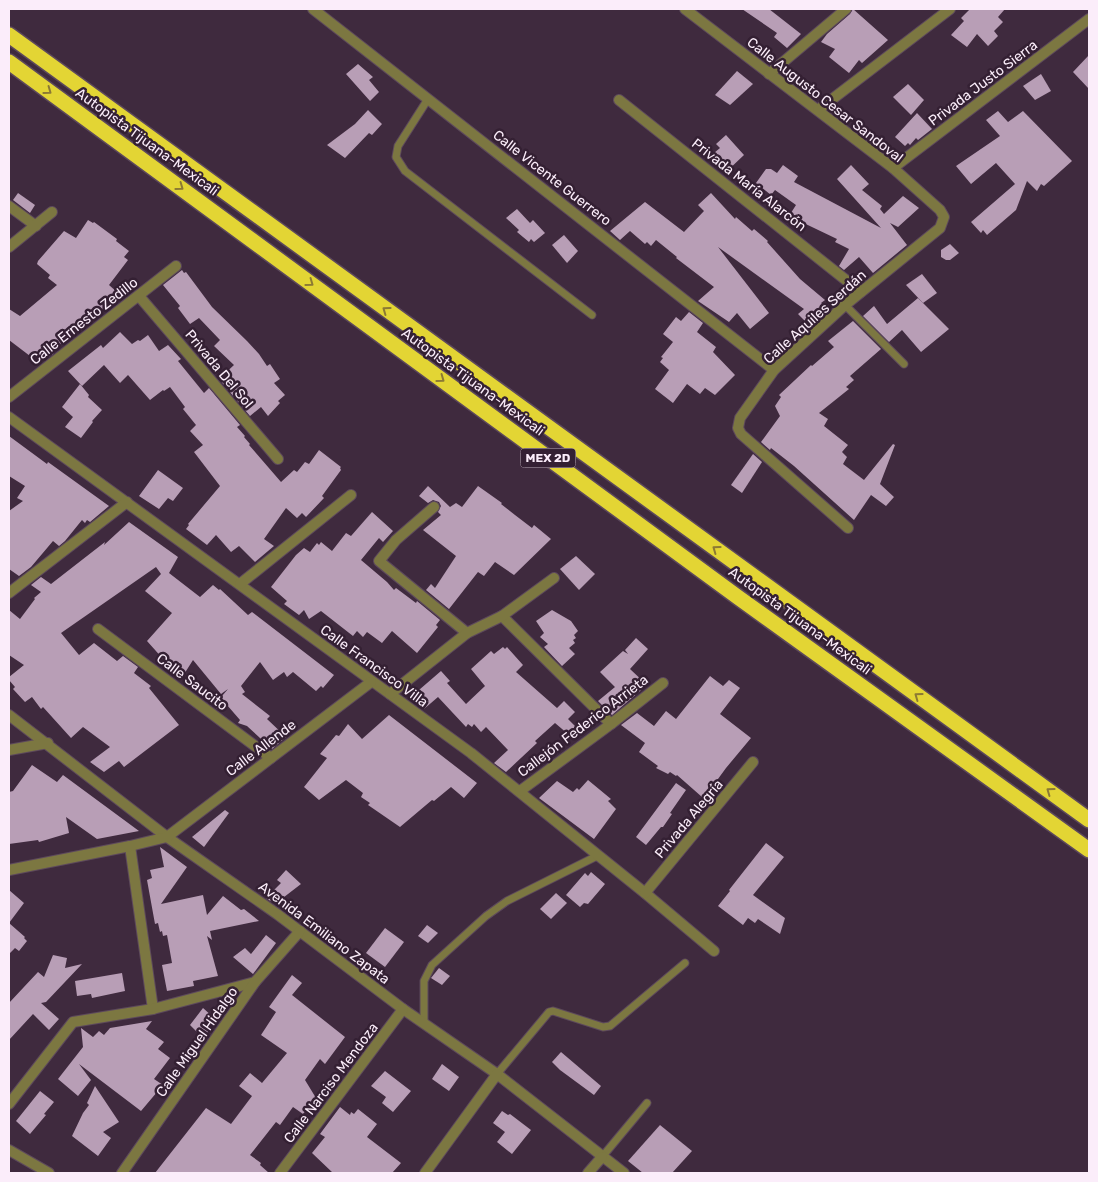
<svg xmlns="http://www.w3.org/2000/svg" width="1098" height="1182" viewBox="0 0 1098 1182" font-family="Rubik,sans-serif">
<rect width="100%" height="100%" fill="#3f2a3e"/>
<g fill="#b89eb6">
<polygon points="742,9 769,9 801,34 787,48 774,37 777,33"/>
<polygon points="853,9 888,40 862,63 859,60 849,73 829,57 835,49 821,42 827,34 850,14"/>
<polygon points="970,9 1005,9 998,17 1003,22 994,31 998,36 988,46 977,34 967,47 951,35 964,21 961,18"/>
<polygon points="1089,55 1089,89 1073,72"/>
<polygon points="358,64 373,77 369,80 379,92 370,101 346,74"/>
<polygon points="737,71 753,84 730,105 715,95"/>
<polygon points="1041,74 1051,91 1035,100 1023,86"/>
<polygon points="908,84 924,100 911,115 893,97"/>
<polygon points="368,110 382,124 372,135 369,133 345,158 327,145 355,124"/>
<polygon points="998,111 1008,122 1023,111 1072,161 1044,186 1041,184 1037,191 1027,181 1016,210 987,235 983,230 981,233 971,222 1015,184 996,163 971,184 956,166 1000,136 986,120"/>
<polygon points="917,113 932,129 918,140 916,138 910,145 908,143 905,146 895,137"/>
<polygon points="726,135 744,155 725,173 708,158 720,148 716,144"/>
<polygon points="783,165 798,176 794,182 881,228 837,179 851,165 869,184 862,190 882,206 880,209 884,214 903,196 919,208 898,227 890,223 907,245 873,273 859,257 844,270 839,266 849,249 835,242 837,239 789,216 796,205 775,190 771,195 756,183 766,169 771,169 777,173"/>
<polygon points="18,193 35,205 30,213 13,200"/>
<polygon points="711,193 735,219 736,217 752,231 754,229 768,241 767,242 800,279 825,300 821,303 825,307 810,326 798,314 804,309 718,247 769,313 750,329 737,313 729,322 698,301 714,287 676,258 677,257 656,240 651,246 647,242 645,244 630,231 620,240 610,231 645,202 684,232 704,211 698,205"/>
<polygon points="517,209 530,223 533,220 545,233 534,242 531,239 529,242 517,232 519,230 506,218"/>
<polygon points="88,220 93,223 94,222 117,239 116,241 129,251 124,257 128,260 109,285 118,293 79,333 72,328 53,354 49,357 41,358 32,352 30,356 9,340 9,309 20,316 57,285 48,278 50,275 37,264 38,261 64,231 76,238"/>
<polygon points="564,235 578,251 567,263 552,245"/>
<polygon points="950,244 959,253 950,260 946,260 941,257 941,250"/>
<polygon points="182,270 184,273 186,272 212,307 247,341 259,354 267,366 270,364 280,379 274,383 285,395 278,401 280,403 268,416 261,407 250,416 219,379 234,365 214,346 220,340 199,318 190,324 178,308 180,306 163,285"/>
<polygon points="922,274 937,293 923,303 906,285"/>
<polygon points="918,298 949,329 921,352 902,330 889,342 863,316 874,306 887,324"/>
<polygon points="689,312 703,323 697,332 716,347 713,352 735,375 715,395 705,388 700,394 687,384 673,403 655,389 669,370 660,362 663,358 661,357 673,342 663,334 676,317 681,321"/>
<polygon points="853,321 881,349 850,376 854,380 846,387 849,389 819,413 828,419 824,426 848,445 842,452 847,457 843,464 864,480 893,444 895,445 880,484 894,497 886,506 871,495 854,520 794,466 771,448 770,450 761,442 780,416 775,406 781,397 779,395 811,365 812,366 834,347 828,341"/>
<polygon points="120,332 132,344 138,340 140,341 148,335 159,351 168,345 181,359 178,361 204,393 209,388 240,425 237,427 245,436 244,437 250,444 249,445 281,482 294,470 297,472 305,462 309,464 319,450 341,467 340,468 341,470 322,496 324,498 306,517 302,513 297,518 286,508 264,539 274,546 255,562 239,546 231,552 216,535 207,545 186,529 189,525 188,524 220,486 194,452 203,445 190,431 196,425 183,409 185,407 170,387 164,391 163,390 150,400 128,375 120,383 104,365 82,386 68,371 101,345 103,348"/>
<polygon points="80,384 89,395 88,397 102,410 92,421 93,422 81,438 65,427 73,417 62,407"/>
<polygon points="9,436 47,464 48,462 109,506 90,522 87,520 85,523 82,520 65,541 59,546 53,541 31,567 19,576 9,569 9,511 23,501 17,498 25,486 9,476"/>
<polygon points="753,454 762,462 742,493 731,485"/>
<polygon points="158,470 183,488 173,501 168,498 159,509 139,496"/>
<polygon points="428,486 450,507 456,503 462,507 478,486 502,503 501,504 515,515 532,528 534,525 551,539 514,575 495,562 484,576 478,572 449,609 426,590 431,584 435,588 456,556 423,530 441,515 438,512 441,506 439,502 433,500 428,503 419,496"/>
<polygon points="372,512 393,531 383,542 379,538 361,560 387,582 394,590 396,588 416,603 417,601 440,620 436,625 438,627 417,653 392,631 382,643 367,632 363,637 357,631 353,636 321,611 309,619 304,610 299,615 284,604 287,601 271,587 296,555 304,548 310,552 317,543 319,545 321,542 332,551 346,533 351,536"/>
<polygon points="129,522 178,557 169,573 200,597 213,585 219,590 220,589 248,615 252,612 334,675 323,688 321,686 316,691 293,672 287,677 284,672 273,680 260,662 241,686 245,692 242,694 270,716 267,719 286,737 272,749 247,726 238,723 240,720 227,705 220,711 214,707 220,700 217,697 222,696 228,689 221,694 193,660 181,679 147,641 172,613 145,591 161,574 156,567 61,633 79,655 94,643 117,661 123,656 138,667 134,673 151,686 149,688 179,725 124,767 119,761 104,772 90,762 110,747 83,727 71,738 43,707 41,709 32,697 25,702 13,689 15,687 9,680 9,677 24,665 9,655 9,610 20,619 35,599 34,598 41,592 31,585 41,577 51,584 105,542 104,545"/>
<polygon points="576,556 595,574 579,590 560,569"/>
<polygon points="552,610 571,621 578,631 574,635 576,638 573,640 575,643 569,648 575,654 562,666 544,647 548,644 540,637 544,633 536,621"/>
<polygon points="636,638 648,649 630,669 647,685 612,715 598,701 615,687 600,672 623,651 628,654 625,650"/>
<polygon points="503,647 505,649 507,647 523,665 516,672 557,708 564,701 575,712 568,719 582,733 575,740 555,723 535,741 537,743 506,772 494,763 508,750 486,727 481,732 474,724 472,727 468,724 466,727 438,697 424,709 412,696 441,671 450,681 447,683 466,704 485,686 471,669 491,651 494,654"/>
<polygon points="710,676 723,686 729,680 740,688 720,714 751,738 726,768 707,794 706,793 702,797 677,775 676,776 670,772 668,774 656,768 658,766 639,752 645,743 621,725 637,713 654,726 666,711 676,719"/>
<polygon points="389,715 477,783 464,798 451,787 434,801 432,800 400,827 368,805 370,803 361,797 363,793 346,780 319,800 304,787 327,758 320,754 336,735 339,736 348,724 362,739"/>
<polygon points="32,765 57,782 63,775 139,831 97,839 66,817 69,833 39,842 38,840 9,844 9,792 13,791"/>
<polygon points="588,780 611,799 608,801 616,809 594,839 539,798 557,781 573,792 577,788 579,790"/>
<polygon points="676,783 686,790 670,813 672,814 663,827 661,827 646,845 636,837"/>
<polygon points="225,810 229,813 204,847 192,837"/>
<polygon points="766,843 784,857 753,895 785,918 780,934 758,919 755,923 748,918 743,925 718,906 730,891 729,890"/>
<polygon points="160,847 187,867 161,904 203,895 207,915 223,896 241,910 244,909 259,921 210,931 212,940 207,936 218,976 193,981 194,986 167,991 162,965 172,963 167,935 163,936 162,931 160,932 158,923 155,924 147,880 152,878 150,870 164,867"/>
<polygon points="286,870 301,884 275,904 266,898 281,883 277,880"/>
<polygon points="591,872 605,884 588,904 584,903 580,907 566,895 585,873 588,876"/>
<polygon points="9,890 24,903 9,923 25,937 24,938 27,941 19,951 15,948 9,954"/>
<polygon points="556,893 567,903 551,919 540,909"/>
<polygon points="427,925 438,933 428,943 418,936"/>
<polygon points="385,928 404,942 385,967 366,953"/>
<polygon points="266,935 276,943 253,974 233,957 245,948 251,954"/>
<polygon points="53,955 67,958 65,968 82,964 46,1002 41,1003 59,1019 49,1030 33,1014 9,1040 9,1003 38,972 44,977"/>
<polygon points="439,968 450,976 442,985 431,978"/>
<polygon points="122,973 125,991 92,998 91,994 77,996 75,981"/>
<polygon points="292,975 302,983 292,995 345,1037 325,1064 320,1059 305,1080 316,1098 303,1114 293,1107 280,1125 276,1122 250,1155 261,1163 260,1165 269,1173 155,1173 206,1108 231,1124 252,1096 239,1086 250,1073 262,1083 287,1053 261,1035 276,1012 269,1007"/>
<polygon points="203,1008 213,1017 208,1024 212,1027 203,1038 190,1025"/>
<polygon points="152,1021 146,1029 164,1042 158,1049 170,1058 154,1079 163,1085 141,1111 79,1064 91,1080 78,1096 58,1079 83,1047 81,1028 93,1037 99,1031 104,1035 110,1028"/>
<polygon points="561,1052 601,1086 594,1095 560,1070 552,1062"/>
<polygon points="442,1064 459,1077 449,1091 432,1079"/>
<polygon points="385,1071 411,1091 393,1112 382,1103 386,1097 371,1086"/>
<polygon points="95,1086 119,1122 103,1132 111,1138 98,1156 72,1136 83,1113 89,1105 87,1103"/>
<polygon points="40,1091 54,1102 44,1114 46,1115 30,1134 16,1121"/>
<polygon points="340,1107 350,1115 351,1112 354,1114 358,1109 377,1124 367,1137 401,1163 392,1173 333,1173 312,1153 325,1137 320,1134"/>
<polygon points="502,1111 508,1115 510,1114 531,1130 512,1154 497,1142 505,1132 493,1123"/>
<polygon points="660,1125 692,1151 672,1173 643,1173 628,1161"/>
</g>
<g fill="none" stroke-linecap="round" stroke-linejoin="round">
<defs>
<g id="lane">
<polyline points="428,99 398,146 396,157 405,171 592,315"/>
<polyline points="845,305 904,364"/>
<polyline points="424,1024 424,981 432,965 486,916 507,901 597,856"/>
<polyline points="497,1074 549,1012 553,1011 603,1027 610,1026 685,963"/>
<polyline points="602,1157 647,1103"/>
</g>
<g id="street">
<polyline points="313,9 774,370"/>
<polyline points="685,9 893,168 940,210 944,217 940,228 845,305 774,370 740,418 738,428 741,434 848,528"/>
<polyline points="769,74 846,9"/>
<polyline points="619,100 861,292"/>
<polyline points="818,110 950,9"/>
<polyline points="893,168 1089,19"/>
<polyline points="9,206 36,226"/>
<polyline points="9,247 52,212"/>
<polyline points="139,296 278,459"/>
<polyline points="9,397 176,266"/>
<polyline points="9,417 471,753 645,893 714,951"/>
<polyline points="434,507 396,540 379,561 467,633"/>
<polyline points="240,584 351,495"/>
<polyline points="9,593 127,502"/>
<polyline points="502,616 611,724"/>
<polyline points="98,629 271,758"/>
<polyline points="390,694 467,633 502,616 554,578"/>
<polyline points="9,715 167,837 277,914 403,1009 497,1074 624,1173"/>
<polyline points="9,750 48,743"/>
<polyline points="520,791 611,724 663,683"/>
<polyline points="130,846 153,1009"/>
<polyline points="9,870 130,846 167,837 371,682"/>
<polyline points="645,893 753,762"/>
<polyline points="9,1104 73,1022 153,1009 255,982"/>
<polyline points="9,1150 49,1173"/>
<polyline points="122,1173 255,982 300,931"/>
<polyline points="280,1173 403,1009"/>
<polyline points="425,1173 497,1074"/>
<polyline points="588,1173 602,1157"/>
</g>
<g id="highway">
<polyline points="9,35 1089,820"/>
<polyline points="9,62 739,598 1089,850"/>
</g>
</defs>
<use href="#lane" stroke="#5d495c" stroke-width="9"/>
<use href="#street" stroke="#5d495c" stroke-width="12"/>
<use href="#highway" stroke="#5d495c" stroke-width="18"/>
<use href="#lane" stroke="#7c7741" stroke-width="7"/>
<use href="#street" stroke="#7c7741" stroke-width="10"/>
<use href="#highway" stroke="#e3d534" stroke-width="15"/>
</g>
<defs><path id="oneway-chevron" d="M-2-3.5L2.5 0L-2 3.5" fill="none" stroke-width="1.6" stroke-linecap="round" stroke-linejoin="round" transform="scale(1.25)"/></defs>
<g stroke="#8c7a34">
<use href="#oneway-chevron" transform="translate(48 91) rotate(36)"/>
<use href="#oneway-chevron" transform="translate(180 187) rotate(36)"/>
<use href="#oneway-chevron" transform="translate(310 283) rotate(36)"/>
<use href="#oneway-chevron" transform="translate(386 310) rotate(-144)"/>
<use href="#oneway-chevron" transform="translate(441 379) rotate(36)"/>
<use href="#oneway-chevron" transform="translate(716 549) rotate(-144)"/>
<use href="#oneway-chevron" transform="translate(918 696) rotate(-144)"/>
<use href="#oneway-chevron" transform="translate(1050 791) rotate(-144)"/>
</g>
<g text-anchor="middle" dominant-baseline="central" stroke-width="5" stroke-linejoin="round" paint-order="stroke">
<rect fill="#342033" stroke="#bfb0be" stroke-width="1" x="520.5" y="448.5" width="55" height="19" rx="4"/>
<g font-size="12" font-weight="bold" fill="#fbedfa">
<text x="548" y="458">MEX 2D</text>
</g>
<g font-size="14" fill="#fbedfa" stroke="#342033">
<text transform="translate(983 83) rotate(-37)">Privada Justo Sierra</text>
<text transform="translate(825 100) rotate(38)">Calle Augusto Cesar Sandoval</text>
<text transform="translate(147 142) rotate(36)">Autopista Tijuana-Mexicali</text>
<text transform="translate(552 178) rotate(38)">Calle Vicente Guerrero</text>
<text transform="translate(749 185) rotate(38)">Privada María Alarcón</text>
<text transform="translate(815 317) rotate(-42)">Calle Aquiles Serdán</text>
<text transform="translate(84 321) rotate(-38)">Calle Ernesto Zedillo</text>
<text transform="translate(219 369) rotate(50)">Privada Del Sol</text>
<text transform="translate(473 382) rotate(36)">Autopista Tijuana-Mexicali</text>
<text transform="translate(800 621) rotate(36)">Autopista Tijuana-Mexicali</text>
<text transform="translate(374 666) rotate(36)">Calle Francisco Villa</text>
<text transform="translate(192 682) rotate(37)">Calle Saucito</text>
<text transform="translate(583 726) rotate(-37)">Callejón Federico Arrieta</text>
<text transform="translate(261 748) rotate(-37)">Calle Allende</text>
<text transform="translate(689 819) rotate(-50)">Privada Alegría</text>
<text transform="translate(324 933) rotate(37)">Avenida Emiliano Zapata</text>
<text transform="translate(197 1042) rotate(-55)">Calle Miguel Hidalgo</text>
<text transform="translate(331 1083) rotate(-53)">Calle Narciso Mendoza</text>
</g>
</g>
<rect width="1098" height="1182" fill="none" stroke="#fbedfa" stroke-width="20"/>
</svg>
